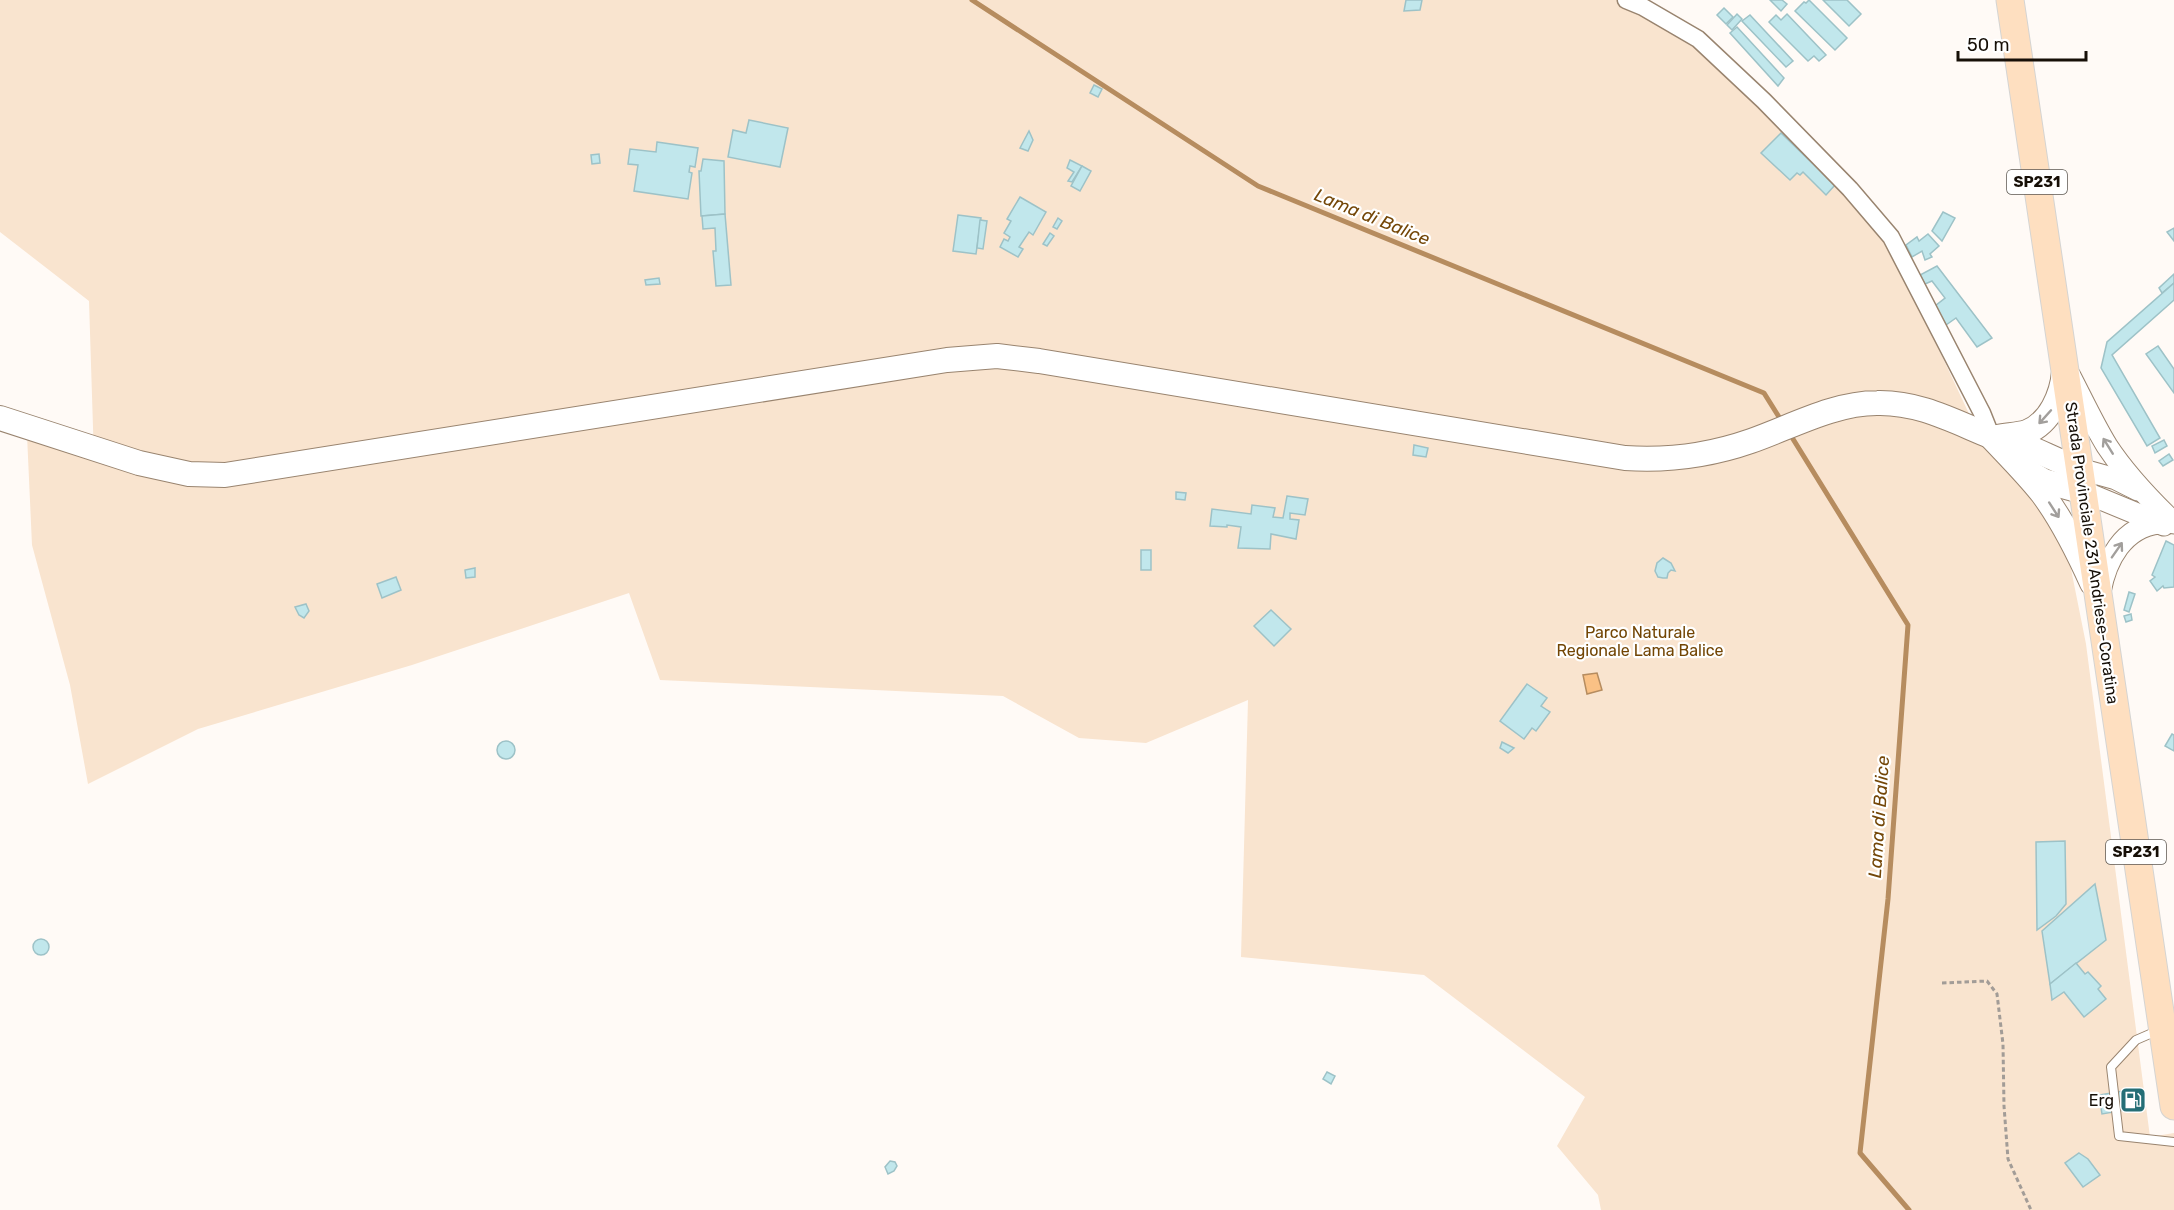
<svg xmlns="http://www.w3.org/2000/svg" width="2174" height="1210" viewBox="0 0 2174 1210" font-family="Rubik,sans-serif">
<rect width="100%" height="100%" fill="#fffaf6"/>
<polygon fill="#f9e4cf" points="0,0 1625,0 1672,18 1880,224 1986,450 2028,486 2069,559 2086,644 2150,1137 2174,1133 2174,1210 1601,1210 1598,1195 1557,1146 1585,1097 1424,975 1241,957 1248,700 1146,743 1079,738 1003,696 660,680 629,593 412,665 198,729 88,784 70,685 32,545 27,435 94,459 89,301 0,232"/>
<polygon fill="#fac185" stroke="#b68c5f" stroke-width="1.5" points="1597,673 1602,690 1587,694 1583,675"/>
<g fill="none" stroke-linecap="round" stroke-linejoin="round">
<g stroke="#b68c5f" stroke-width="5">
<polyline points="972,0 1258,186 1764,393 1779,417"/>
<polyline points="1793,439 1908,625 1888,899 1860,1153 1909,1210"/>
</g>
</g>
<g fill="#c1e7ec" stroke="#9dc2c7" stroke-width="1.5">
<polygon points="1406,0 1422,0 1420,10 1404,11"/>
<polygon points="1770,0 1782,0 1787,4 1781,11"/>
<polygon points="1809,0 1847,38 1835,50 1795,11 1804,2 1806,3"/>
<polygon points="1823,0 1847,0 1861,14 1849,26"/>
<polygon points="1724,8 1733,17 1726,24 1717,15"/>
<polygon points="1737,14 1742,19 1732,30 1727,25"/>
<polygon points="1787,14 1826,55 1819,61 1814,56 1808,61 1769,22 1776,15 1781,20"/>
<polygon points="1750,15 1793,61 1786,67 1742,21"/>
<polygon points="1737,27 1784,78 1778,86 1730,33"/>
<polygon points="1094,85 1102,89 1098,97 1090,93"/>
<polygon points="749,120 788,128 780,167 728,157 733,130 746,133"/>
<polygon points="1029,131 1033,140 1028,151 1020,148"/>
<polygon points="1781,133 1835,185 1826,195 1803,172 1800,175 1797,173 1790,180 1761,153"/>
<polygon points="657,142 698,148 695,167 690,166 689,172 692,173 688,199 634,191 638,165 628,164 630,149 656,152"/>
<polygon points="599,154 600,163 592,164 591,155"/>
<polygon points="703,159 724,161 725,214 701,216 699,171 701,171"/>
<polygon points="1070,160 1082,166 1072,182 1068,181 1074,172 1067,168"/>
<polygon points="1082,166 1091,171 1080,191 1071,186"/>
<polygon points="1020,197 1046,212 1033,235 1029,232 1019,247 1023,249 1018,257 1000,247 1004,239 1008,241 1010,237 1004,233 1011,221 1007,219"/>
<polygon points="1943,212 1955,218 1942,241 1932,231"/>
<polygon points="725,214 731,285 716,286 713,251 716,251 715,228 703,229 702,216"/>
<polygon points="958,215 981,218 976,254 953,251"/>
<polygon points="1058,218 1062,221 1057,229 1053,227"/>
<polygon points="980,220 987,221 983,249 977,248"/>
<polygon points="2174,228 2174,241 2167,232"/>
<polygon points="1050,233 1054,236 1047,246 1043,244"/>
<polygon points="1928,234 1939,246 1930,254 1932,257 1925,260 1922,251 1912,257 1906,245 1917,237 1919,241"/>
<polygon points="1937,266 1992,338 1977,347 1956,318 1946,325 1935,306 1945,298 1932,281 1925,284 1920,275"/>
<polygon points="2174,274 2174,283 2162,293 2159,288"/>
<polygon points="659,278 660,284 646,285 645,280"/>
<polygon points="2174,283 2174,300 2112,355 2160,438 2147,446 2101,368 2107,342"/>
<polygon points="2158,346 2174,369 2174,393 2146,354"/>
<polygon points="2164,440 2167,446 2155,453 2152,446"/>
<polygon points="1414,445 1428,448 1426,457 1413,455"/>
<polygon points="2169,454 2173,460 2163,466 2159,461"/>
<polygon points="1176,492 1186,493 1185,500 1176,499"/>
<polygon points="1287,496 1308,499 1305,515 1290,513 1290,519 1299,520 1296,539 1271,534 1270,549 1238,548 1241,527 1227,525 1227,527 1210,526 1212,509 1251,514 1252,505 1275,508 1273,517 1283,518"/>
<polygon points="2166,541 2174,545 2174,587 2164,588 2163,586 2157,591 2150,581 2155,577 2152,575"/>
<rect x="1141" y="550" width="10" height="20"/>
<polygon points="1663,558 1671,563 1675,571 1671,570 1668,573 1667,578 1663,578 1658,577 1655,571 1657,563"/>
<polygon points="475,568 475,577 466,578 465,570"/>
<polygon points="396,577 401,590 382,598 377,584"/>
<polygon points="2129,592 2135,594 2129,612 2124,610"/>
<polygon points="306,604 309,611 304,618 299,615 295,607"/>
<polygon points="1271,610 1291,629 1274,646 1254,626"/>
<polygon points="2131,614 2132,620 2126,622 2124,616"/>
<polygon points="1527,684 1547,698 1541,706 1550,712 1536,731 1532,728 1524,739 1500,721"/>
<polygon points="2172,734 2174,735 2174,751 2165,746"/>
<circle cx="506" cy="750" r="9"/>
<polygon points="1502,742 1514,748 1508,753 1500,748"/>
<polygon points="2065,841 2066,904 2056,916 2037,930 2036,842"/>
<polygon points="2095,884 2106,940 2050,984 2042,931"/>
<circle cx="41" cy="947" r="8"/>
<polygon points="2076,963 2085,974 2088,972 2101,986 2098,989 2106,999 2084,1017 2064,992 2052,1000 2050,984"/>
<polygon points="1327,1072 1335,1076 1331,1084 1323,1079"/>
<polygon points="2140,1088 2143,1107 2102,1114 2099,1095"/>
<polygon points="2079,1153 2088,1159 2100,1175 2083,1187 2065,1163"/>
<polygon points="890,1161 895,1162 897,1166 894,1171 888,1174 885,1167"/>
</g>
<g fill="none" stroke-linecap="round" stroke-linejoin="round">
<defs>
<polyline id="service" points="2159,1030 2136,1040 2111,1067 2119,1136 2174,1142"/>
<polyline id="minor" points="1626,0 1643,7 1698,39 1764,101 1850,189 1891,237 1982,413 1992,438"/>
<g id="tertiary">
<path d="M2070 376C2082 399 2093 423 2107 446 2126 475 2149 499 2174 523"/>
<polyline points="2080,469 2116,479 2138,490"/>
<polyline points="2084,492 2164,525"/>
<path d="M2100 592C2106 560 2123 527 2159 523"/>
</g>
<g id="secondary">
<path d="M0 418 139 463 189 474 225 475 947 360 997 356 1039 361 1625 458C1669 461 1708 456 1751 441 1791 427 1834 403 1877 403 1919 402 1953 421 1990 436 1998 440 2008 440 2017 443 2038 450 2058 462 2080 469"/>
<path d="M1998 437C2007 435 2018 435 2027 432 2050 423 2062 395 2064 372"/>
<path d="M1992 438C2009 456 2027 474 2042 493 2063 521 2078 552 2092 583"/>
<polyline points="2027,471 2044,481 2084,492"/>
</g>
<polyline id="primary" points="2010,0 2174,1106"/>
</defs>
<use href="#service" stroke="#99846f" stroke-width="10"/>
<use href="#minor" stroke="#99846f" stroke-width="19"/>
<use href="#tertiary" stroke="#99846f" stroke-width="23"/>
<use href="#secondary" stroke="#99846f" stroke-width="26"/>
<use href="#primary" stroke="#d5d4d2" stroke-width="29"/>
<polyline stroke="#a29c97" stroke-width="3" stroke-dasharray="4.5 3" stroke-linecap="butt" points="1942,983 1987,981 1997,994 2003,1044 2004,1106 2008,1159 2031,1210"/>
<use href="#service" stroke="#fff" stroke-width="8"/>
<use href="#minor" stroke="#fff" stroke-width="16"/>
<use href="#tertiary" stroke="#fff" stroke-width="21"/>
<use href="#secondary" stroke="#fff" stroke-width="24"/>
<use href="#primary" stroke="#fedfc0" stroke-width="27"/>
</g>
<defs><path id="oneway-shaft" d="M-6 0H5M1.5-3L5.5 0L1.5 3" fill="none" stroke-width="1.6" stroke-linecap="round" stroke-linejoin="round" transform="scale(1.5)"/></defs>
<g stroke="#a29f9c">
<use href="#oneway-shaft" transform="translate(2045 417) rotate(132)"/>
<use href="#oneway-shaft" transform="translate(2108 446) rotate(-122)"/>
<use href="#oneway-shaft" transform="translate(2054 510) rotate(57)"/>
<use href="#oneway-shaft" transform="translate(2117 550) rotate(-55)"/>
</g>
<defs>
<symbol id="fuel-square" viewBox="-11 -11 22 22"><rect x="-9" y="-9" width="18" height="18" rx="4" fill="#246e76" stroke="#fff"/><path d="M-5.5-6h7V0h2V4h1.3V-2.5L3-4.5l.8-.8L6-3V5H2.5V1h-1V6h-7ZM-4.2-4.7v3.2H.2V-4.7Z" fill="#fff"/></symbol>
</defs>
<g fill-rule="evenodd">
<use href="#fuel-square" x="2118" y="1085" width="30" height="30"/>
</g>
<g text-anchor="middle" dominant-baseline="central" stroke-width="4.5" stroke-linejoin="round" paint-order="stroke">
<g fill="#fff" stroke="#5c5751" stroke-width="1.5">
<rect x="2007" y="170" width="60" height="24" rx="4.5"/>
<rect x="2106" y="840" width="60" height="24" rx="4.5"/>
</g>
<g font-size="15" font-weight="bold" fill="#160f07">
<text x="2037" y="182">SP231</text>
<text x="2136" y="852">SP231</text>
</g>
<g font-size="16" fill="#160f07" stroke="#fff">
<text transform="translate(2092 553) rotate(82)">Strada Provinciale 231 Andriese-Coratina</text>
</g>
<g font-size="16" fill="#724504" stroke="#fff">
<text x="1640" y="632">Parco Naturale<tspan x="1640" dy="18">Regionale Lama Balice</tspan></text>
</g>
<g font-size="16" fill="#160f07" stroke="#fff" text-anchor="end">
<text x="2114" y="1100">Erg</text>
</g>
<g font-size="18" font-style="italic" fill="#744708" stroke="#fff">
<text transform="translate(1372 217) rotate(22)">Lama di Balice</text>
<text transform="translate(1879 817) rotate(-86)">Lama di Balice</text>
</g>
</g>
<path d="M1958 51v9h128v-9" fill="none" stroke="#160f07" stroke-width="3"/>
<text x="1967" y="51" font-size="18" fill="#160f07" stroke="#ffffff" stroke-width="4.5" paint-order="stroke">50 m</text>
</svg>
